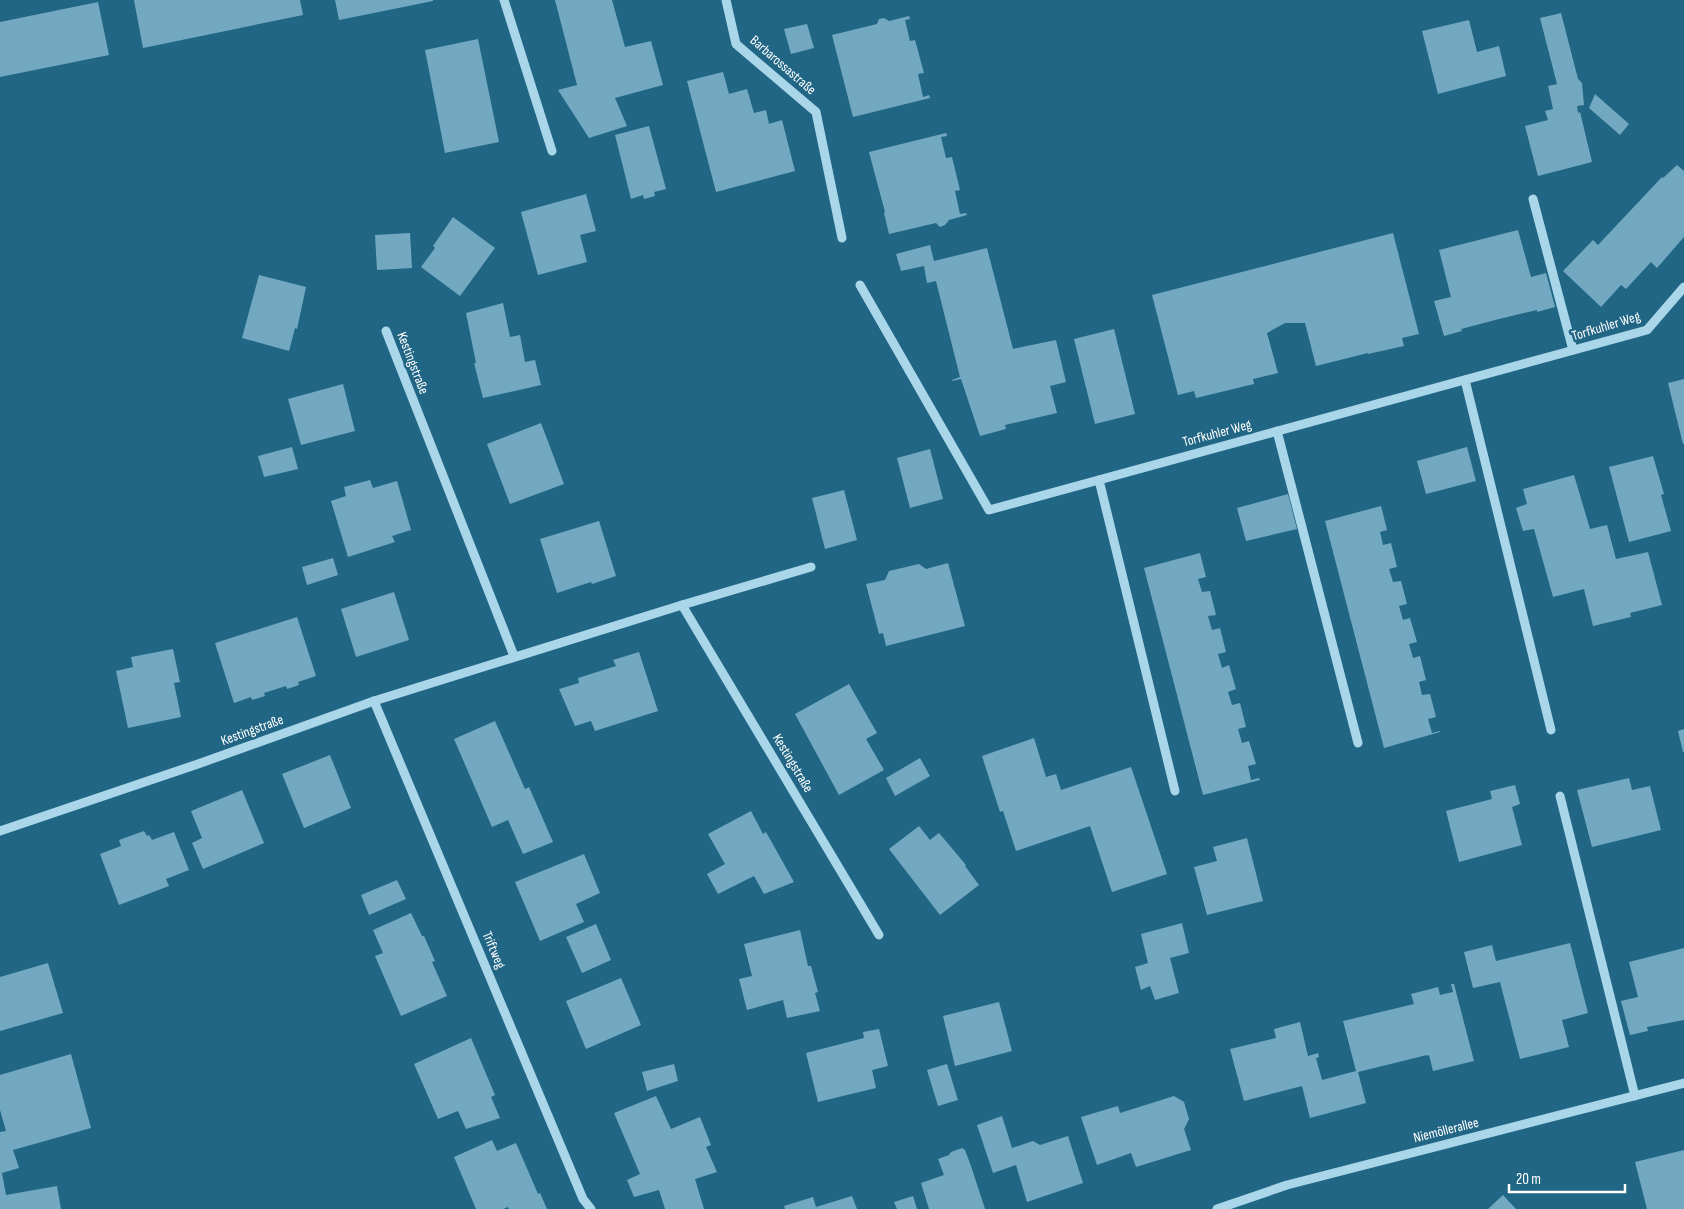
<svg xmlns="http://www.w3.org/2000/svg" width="1684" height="1209" viewBox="0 0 1684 1209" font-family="'Sofia Sans Condensed',sans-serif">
<rect width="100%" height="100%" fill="#216685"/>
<g fill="#73a9c0">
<polygon points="134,0 300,0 303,15 143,48"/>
<polygon points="335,0 433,0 433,1 339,20"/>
<polygon points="555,0 612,0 625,47 651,41 663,85 615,98 627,126 589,138 558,90 577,85"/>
<polygon points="98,2 109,55 0,77 0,22"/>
<polygon points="1561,13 1578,79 1582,83 1584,105 1577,106 1578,113 1580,112 1592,162 1538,176 1525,126 1548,120 1545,111 1553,109 1548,86 1557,84 1540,18"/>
<polygon points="909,16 910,19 905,20 910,41 915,40 924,73 918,74 923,97 929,95 930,98 853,117 832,35 877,24 879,19 884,18 889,21"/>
<polygon points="1469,20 1477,52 1499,46 1506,76 1438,94 1422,31"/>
<polygon points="807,24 814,48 791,54 784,29"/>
<polygon points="478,39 499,142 445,153 425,50"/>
<polygon points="723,72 729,94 747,89 754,113 766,110 769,124 782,120 795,171 716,192 687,81"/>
<polygon points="1595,94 1629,124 1620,135 1589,108"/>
<polygon points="649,126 666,189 654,192 655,196 644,199 643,195 631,199 615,135"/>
<polygon points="946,133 947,136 941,137 946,158 952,157 960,190 955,191 960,214 966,213 967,215 949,220 945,225 940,227 936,223 889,234 884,213 885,212 869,152"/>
<polygon points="1677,165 1684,171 1684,237 1657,268 1651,262 1626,289 1621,285 1601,307 1563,271 1593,240 1598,245 1662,177 1663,178"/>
<polygon points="586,194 596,231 580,235 587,262 538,275 521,212"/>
<polygon points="453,217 495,248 460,296 421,267 435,248 433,246"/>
<polygon points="1518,230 1531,277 1546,273 1555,307 1537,312 1537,310 1499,319 1461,329 1462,331 1444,336 1434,301 1451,297 1439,250"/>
<polygon points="410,233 412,268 377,270 375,235"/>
<polygon points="1393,233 1419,334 1402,338 1404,346 1368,354 1368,353 1316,366 1305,323 1285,323 1267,333 1278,373 1253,379 1254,384 1196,398 1194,391 1178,395 1152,295"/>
<polygon points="930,245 934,261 987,248 1013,349 1056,340 1066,382 1050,386 1057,413 1005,425 1006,429 980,436 961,379 952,381 952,380 960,377 936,281 927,283 924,266 901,271 896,254"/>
<polygon points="259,275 306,287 297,329 295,328 289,351 242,338"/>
<polygon points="503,303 510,337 520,335 525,362 535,360 541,385 483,398 474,363 476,363 466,313"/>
<polygon points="1114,329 1135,414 1095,424 1074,339"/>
<polygon points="1684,379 1684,444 1683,444 1668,383"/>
<polygon points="343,384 355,431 301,445 288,399"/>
<polygon points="541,423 564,484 510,504 487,444"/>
<polygon points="292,447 298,469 264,477 258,456"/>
<polygon points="1467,447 1476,481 1426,494 1417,461"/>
<polygon points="930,449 943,499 910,508 897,458"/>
<polygon points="1653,456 1664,494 1661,495 1671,531 1629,542 1609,467"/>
<polygon points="1574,475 1590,529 1607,525 1616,559 1648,552 1662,605 1630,613 1631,617 1593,626 1584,589 1553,597 1534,529 1523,531 1516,508 1527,504 1523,489"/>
<polygon points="370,480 373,488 397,481 411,530 392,536 395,542 348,557 331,501 346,496 344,487"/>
<polygon points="844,490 857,540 825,549 812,498"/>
<polygon points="1288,494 1297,529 1246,541 1237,508"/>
<polygon points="1381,506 1387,530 1380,532 1383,545 1391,543 1397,567 1389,569 1393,582 1401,581 1407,604 1399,606 1403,620 1410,618 1417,642 1409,644 1413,658 1420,656 1426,680 1419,682 1422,695 1430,694 1436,717 1428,719 1432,733 1440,731 1440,732 1384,748 1325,521"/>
<polygon points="599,521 616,576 592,584 591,582 557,593 540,539"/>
<polygon points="1200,553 1206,577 1198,579 1202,592 1210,591 1216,615 1208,616 1212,630 1220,628 1226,652 1218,654 1222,668 1229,665 1236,689 1228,692 1232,705 1240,703 1246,727 1238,729 1242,743 1249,741 1256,764 1248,766 1251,780 1259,778 1260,780 1203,795 1144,568"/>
<polygon points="333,558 338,575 307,585 302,567"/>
<polygon points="948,563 965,626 886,646 883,633 879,634 866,584 885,580 889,571 919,564 926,569"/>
<polygon points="394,592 409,640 356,657 341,609"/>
<polygon points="297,617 316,676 298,682 299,685 287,689 286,686 264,693 265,696 252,700 251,697 234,703 215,643"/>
<polygon points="173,649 180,682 174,683 181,717 128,728 116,671 133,667 131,657"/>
<polygon points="639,652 658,711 595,731 591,721 575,726 559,689 579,683 578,678 616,666 613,660"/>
<polygon points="849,684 877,733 866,739 884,770 839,795 795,714"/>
<polygon points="495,721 525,789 529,787 553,842 523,854 508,820 492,827 454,739"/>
<polygon points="1684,729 1684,752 1683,752 1678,731"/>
<polygon points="1034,738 1046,777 1056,774 1061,790 1131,767 1167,874 1112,892 1090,826 1016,851 1003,811 1000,812 982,756"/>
<polygon points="330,755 351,808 304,828 282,774"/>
<polygon points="920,758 930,776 895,796 886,778"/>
<polygon points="1629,778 1632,790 1650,786 1661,830 1592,847 1577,790"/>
<polygon points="1515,785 1520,804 1512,807 1522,845 1459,862 1446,811 1492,799 1490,791"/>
<polygon points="242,790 264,843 203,869 192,843 202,838 191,811"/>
<polygon points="751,811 763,834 766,832 794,882 764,894 754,876 718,894 707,874 725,864 708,834"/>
<polygon points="919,826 930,840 939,833 966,865 965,866 979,885 940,915 889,849"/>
<polygon points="144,831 147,836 149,835 152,840 174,832 189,870 166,879 169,886 119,905 100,854 121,846 119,840"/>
<polygon points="1247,838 1263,901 1207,915 1194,867 1217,861 1213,847"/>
<polygon points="584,854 600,893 576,904 584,922 540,941 515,882"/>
<polygon points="397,880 406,899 369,915 361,895"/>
<polygon points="411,913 422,936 424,936 435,961 432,962 447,996 401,1016 375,956 383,953 373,930"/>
<polygon points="1182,923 1189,953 1170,958 1179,993 1155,1000 1150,986 1141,990 1135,967 1148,963 1141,934"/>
<polygon points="596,924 611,960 582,973 566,937"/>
<polygon points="800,930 808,966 811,966 818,992 815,993 820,1011 787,1018 783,1000 747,1010 739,979 752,976 744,944"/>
<polygon points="1570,943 1588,1013 1562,1020 1569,1047 1520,1059 1500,982 1473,988 1464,952 1492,945 1496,961"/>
<polygon points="1684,948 1684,1020 1647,1027 1648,1031 1630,1035 1621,1001 1638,997 1629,962"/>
<polygon points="48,963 63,1013 0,1031 0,977"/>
<polygon points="621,978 641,1025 586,1049 566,1001"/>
<polygon points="1451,984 1454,984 1474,1061 1433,1071 1429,1055 1427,1056 1427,1055 1358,1072 1366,1103 1310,1118 1302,1086 1244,1101 1230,1049 1276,1038 1274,1029 1300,1022 1308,1056 1318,1053 1319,1057 1316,1058 1322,1080 1356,1071 1343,1021 1414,1004 1411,994 1438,987 1440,995 1453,992"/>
<polygon points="999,1002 1012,1051 955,1066 943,1016"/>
<polygon points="879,1029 888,1066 872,1070 876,1088 818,1102 806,1053 864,1038 863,1032"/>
<polygon points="471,1038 495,1095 491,1097 500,1118 466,1129 458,1111 438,1119 414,1064"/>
<polygon points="71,1054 91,1128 13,1150 19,1168 2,1173 6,1195 57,1186 61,1209 0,1209 0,1132 6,1131 0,1110 0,1075"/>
<polygon points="674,1064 678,1081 647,1091 642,1072"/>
<polygon points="947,1064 958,1100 938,1106 927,1070"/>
<polygon points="656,1096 671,1129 700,1117 711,1145 706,1147 717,1172 695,1179 704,1209 665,1209 659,1190 634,1197 627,1180 640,1174 614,1113"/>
<polygon points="1174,1096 1184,1102 1189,1119 1184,1129 1191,1150 1136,1167 1131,1153 1097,1165 1081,1117 1118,1106 1120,1113"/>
<polygon points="1002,1116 1012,1148 1033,1141 1040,1145 1068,1136 1083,1183 1027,1202 1016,1165 993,1173 977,1125"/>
<polygon points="492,1140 497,1151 516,1143 538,1194 540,1193 547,1209 509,1209 508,1207 503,1209 476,1209 454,1157"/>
<polygon points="962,1148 965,1150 971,1166 985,1209 929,1209 921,1183 944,1175 938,1159 949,1155 951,1152"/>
<polygon points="1684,1150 1684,1209 1647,1209 1635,1162"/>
<polygon points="1503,1195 1516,1209 1488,1209"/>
<polygon points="852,1196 857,1209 785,1209 784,1206 813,1197 816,1207"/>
<polygon points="913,1196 917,1209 897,1209 894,1202"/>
</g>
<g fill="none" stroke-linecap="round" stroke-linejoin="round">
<g stroke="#aad6e9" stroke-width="9">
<polyline points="504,0 552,151"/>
<polyline points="726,0 736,44 816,112 842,238"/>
<polyline points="1533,199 1573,350"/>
<polyline points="860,285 989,510 1647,330 1684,287"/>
<polyline points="386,331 514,656"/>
<polyline points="1465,380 1551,730"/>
<polyline points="1277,431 1358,743"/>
<polyline points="1099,480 1175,791"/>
<polyline points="682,605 879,935"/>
<polyline points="374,701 583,1199 591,1209"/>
<polyline points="1560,796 1635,1096"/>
<polyline points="0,831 198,764 374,701 682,605 811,567"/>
<polyline points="1217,1209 1287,1185 1684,1083"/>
</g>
</g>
<g text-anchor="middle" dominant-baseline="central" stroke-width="5" stroke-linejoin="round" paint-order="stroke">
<g font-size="14" fill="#fff" stroke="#216685">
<text transform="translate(783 65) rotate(41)">Barbarossastraße</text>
<text transform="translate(1606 326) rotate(-17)">Torfkuhler Weg</text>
<text transform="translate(413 363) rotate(69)">Kestingstraße</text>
<text transform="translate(1217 433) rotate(-15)">Torfkuhler Weg</text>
<text transform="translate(252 730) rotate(-20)">Kestingstraße</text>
<text transform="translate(793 763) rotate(59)">Kestingstraße</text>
<text transform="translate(494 950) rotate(67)">Triftweg</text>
<text transform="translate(1446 1130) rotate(-14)">Niemöllerallee</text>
</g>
</g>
<path d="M1509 1184v8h116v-8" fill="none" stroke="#ffffff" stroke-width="2.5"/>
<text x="1516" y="1184" font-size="15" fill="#ffffff" stroke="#216685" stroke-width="4" paint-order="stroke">20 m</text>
</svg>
